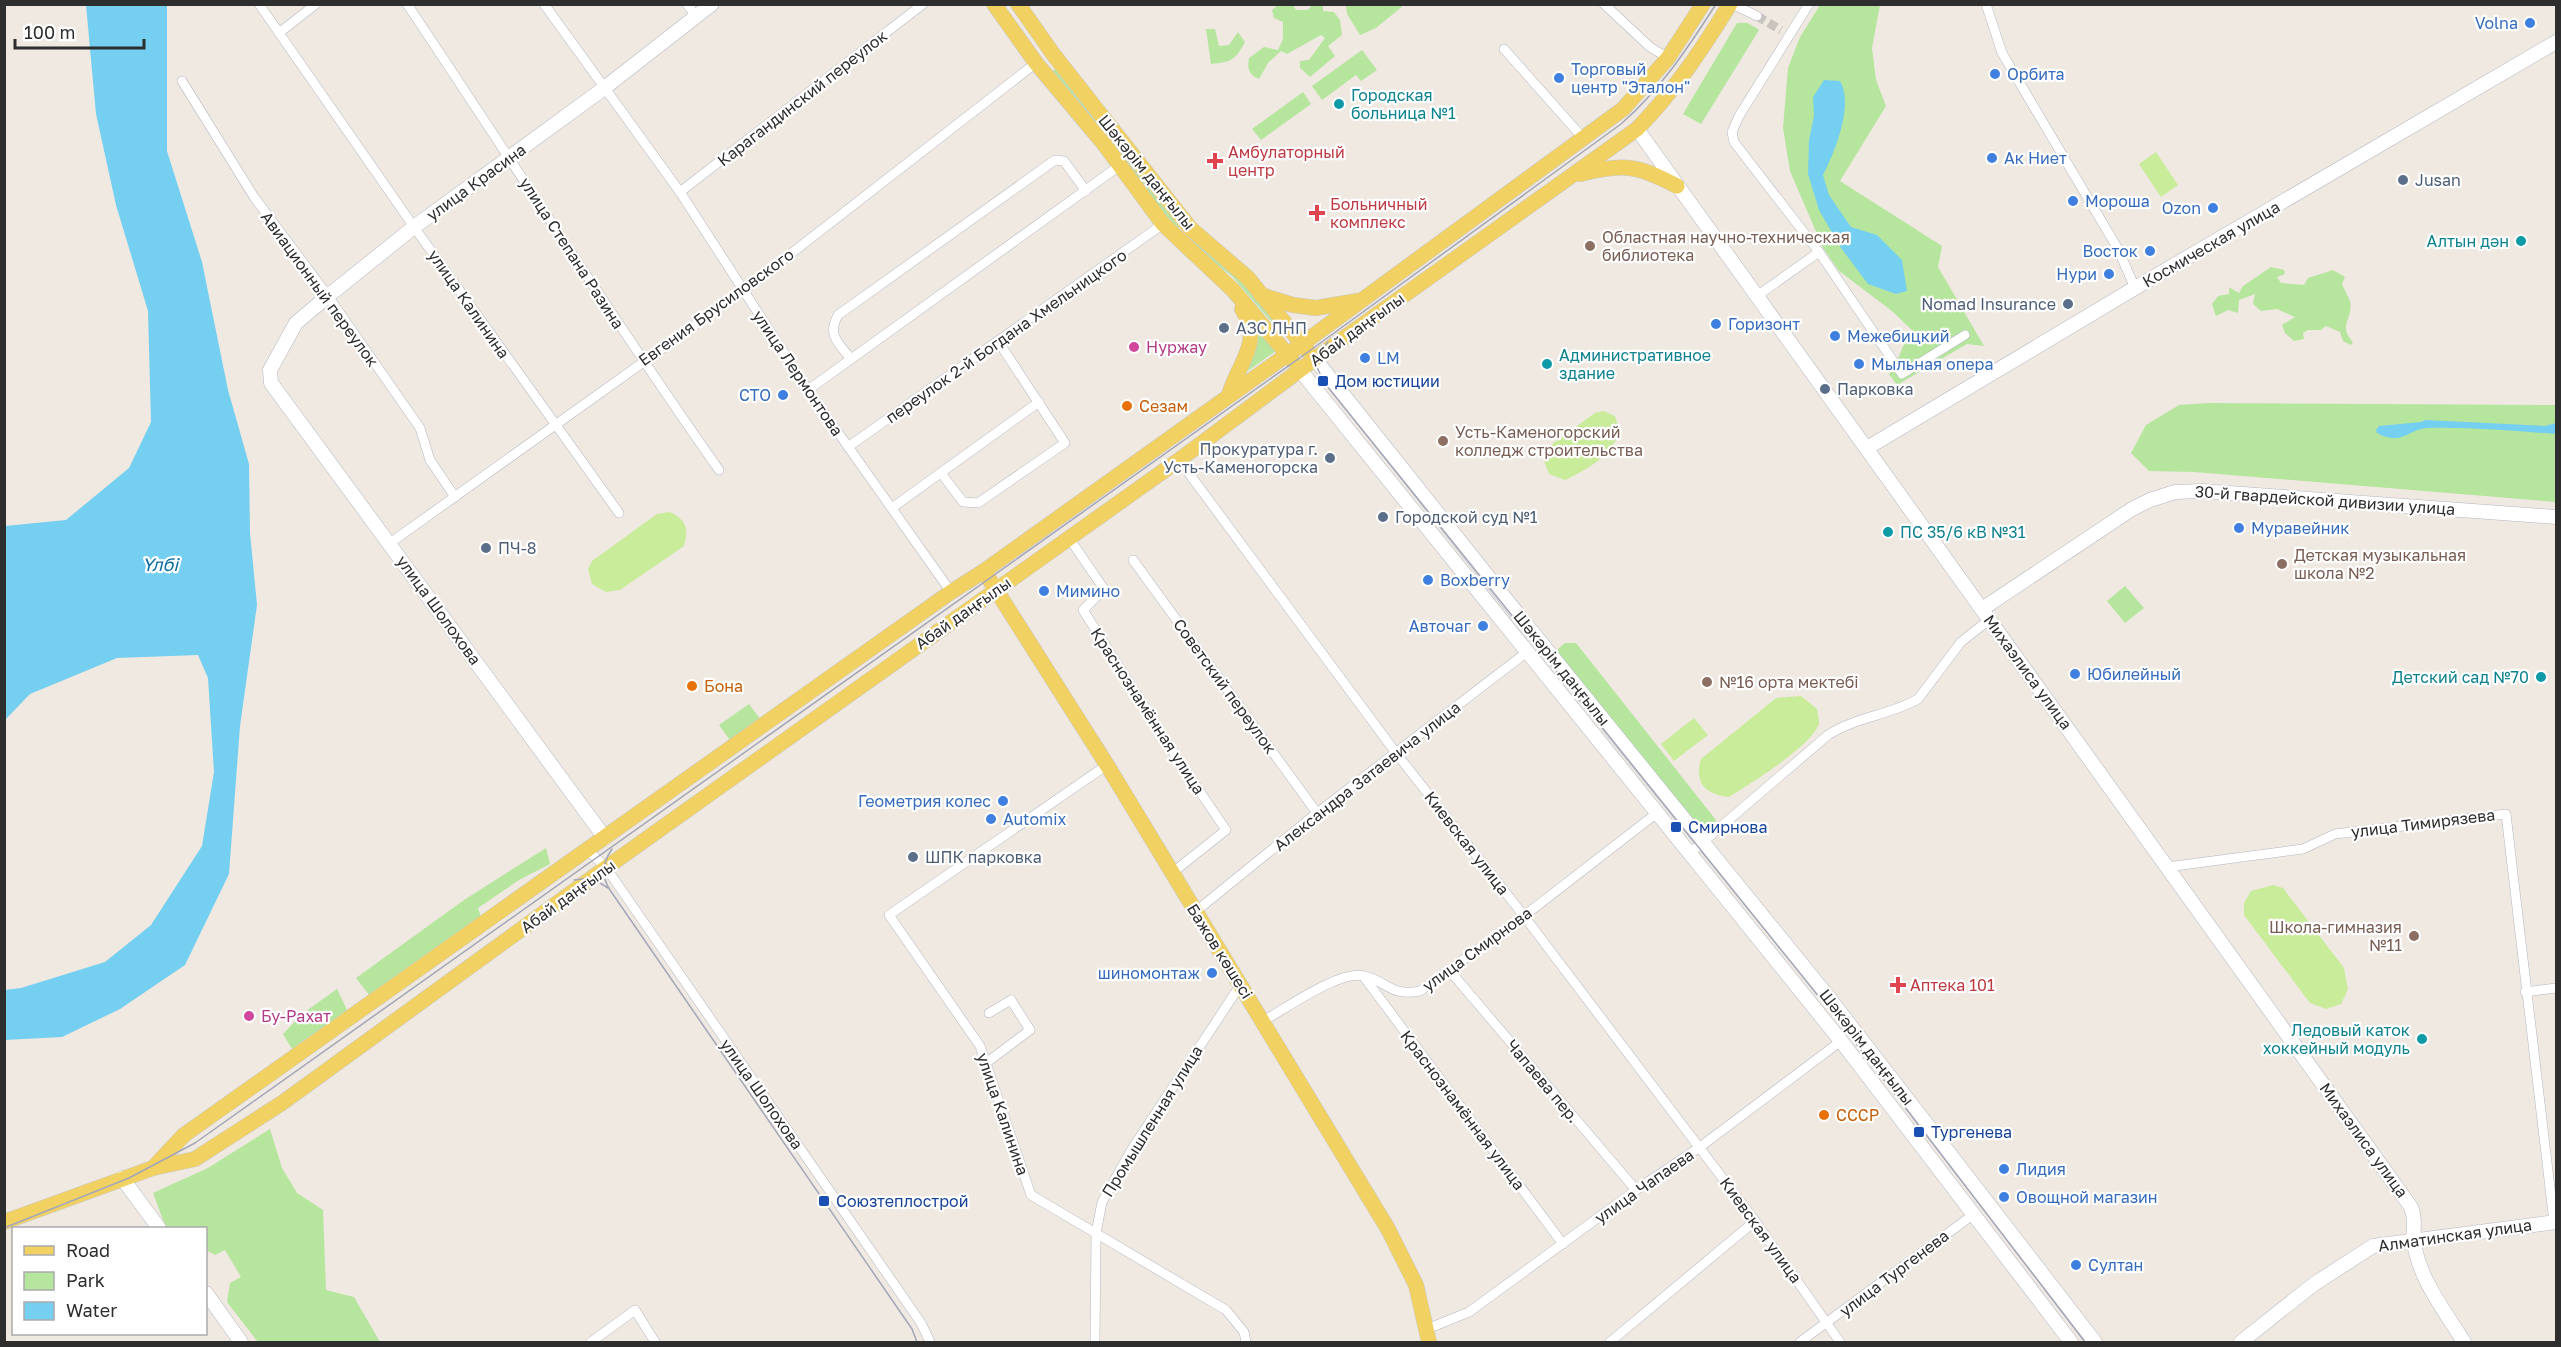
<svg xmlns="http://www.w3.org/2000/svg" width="2561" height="1347" viewBox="0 0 2561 1347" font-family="'Golos Text',sans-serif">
<rect width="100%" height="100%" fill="#efe9e1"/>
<g fill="#b6e59e">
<path d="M1279 4 1293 5 1296 10H1308L1312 5H1323V11L1334 12 1340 20 1342 35 1328 46 1335 56 1310 77 1300 68V61L1309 60 1325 38 1321 35 1287 54 1281 51 1268 63 1259 79C1249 75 1247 69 1249 58L1264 47 1278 50 1283 39V22L1274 18 1272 10Z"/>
<polygon points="1349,5 1349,4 1404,5 1376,28 1360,35 1347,14 1346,6"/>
<path d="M1820 5H1880L1872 48 1876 80 1886 106 1840 181 1942 246 1938 267 1984 346 1967 344 1897 385 1889 374C1902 357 1899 347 1913 331L1892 311 1839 271 1823 248 1790 171 1783 128 1788 68 1800 37Z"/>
<polygon points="1737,23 1748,23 1759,30 1701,124 1683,114"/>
<path d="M1206 29H1215L1219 46 1229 45 1238 32 1245 42C1235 60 1232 62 1211 64Z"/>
<polygon points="1362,50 1377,70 1361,81 1356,75 1322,100 1312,86"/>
<polygon points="1056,68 1180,226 1177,229 1053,71"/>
<polygon points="1303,92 1311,104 1261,140 1252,129"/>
<polygon points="1192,240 1235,274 1288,333 1284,336 1232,276 1189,243"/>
<path d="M2271 267 2284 270 2285 274 2277 277 2281 283 2304 285 2308 278 2333 270 2345 277 2342 284C2344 289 2348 296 2350 301 2354 318 2337 326 2353 342L2351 345 2343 341 2340 332 2326 326 2321 330H2308L2303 333 2304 339 2294 341 2285 333 2282 325 2295 317 2277 309 2261 311 2253 304 2255 294 2239 300 2238 313 2228 310 2216 316 2212 304 2218 296 2229 294V287L2239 293 2243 286Z"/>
<polygon points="1253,321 1276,351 1242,375"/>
<polygon points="2209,403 2556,405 2556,502 2194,472 2149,471 2131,453 2146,425 2179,405"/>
<polygon points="2125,586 2144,608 2125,623 2107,601"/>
<polygon points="1565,643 1576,643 1716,820 1713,826 1703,831 1556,651"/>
<polygon points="749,704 763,723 732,743 719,725"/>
<polygon points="546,848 550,864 519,880 478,908 481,917 370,996 356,978 464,900"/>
<polygon points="337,989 347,1010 292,1049 283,1034 302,1014"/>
<polygon points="270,1129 282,1168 297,1193 323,1210 326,1290 354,1297 380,1342 258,1342 227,1302 230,1283 241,1277 225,1250 215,1255 206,1250 206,1228 166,1228 153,1193 208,1168"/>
</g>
<g fill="#c9ec9a">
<polygon points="2156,152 2178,185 2161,197 2139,164"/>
<path d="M1604 411 1615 416 1620 432C1609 457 1590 468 1565 480L1549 474 1544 461V450L1595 413Z"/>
<path d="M670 512C686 520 689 528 684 546L620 590 606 592 592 584 588 569 592 561 657 514Z"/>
<path d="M1801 696 1817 709C1818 713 1819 719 1819 723 1814 745 1748 785 1729 797 1705 794 1694 783 1701 759L1776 698Z"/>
<polygon points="1694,718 1708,735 1674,761 1661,744"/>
<polygon points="2273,885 2283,888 2344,968 2348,989 2341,1004 2326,1009 2310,1003 2244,915 2244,903 2251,891"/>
</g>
<g fill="#75cff0">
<polygon points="86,5 167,5 167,151 202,262 228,390 249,464 250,533 257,605 240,726 229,874 185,965 120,1009 62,1037 5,1040 5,990 21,988 105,962 151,925 202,846 214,772 208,678 198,655 117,658 30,694 5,720 5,526 66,520 129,468 151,422 148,311 116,205 96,114"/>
<path d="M1824 80 1840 81C1854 104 1835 152 1823 175L1829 195 1851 227 1877 235 1902 260 1907 291 1896 294 1868 284 1841 248 1819 210 1808 174 1809 140 1814 116 1813 97Z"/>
<path d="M2425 420 2545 426 2556 423V434C2515 431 2472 427 2430 428 2407 428 2404 447 2377 433L2376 430 2379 426 2421 422Z"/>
</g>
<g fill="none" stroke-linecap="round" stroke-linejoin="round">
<polyline stroke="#c8c4bd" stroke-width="9" stroke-dasharray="9 4.5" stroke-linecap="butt" points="1757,16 1781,30"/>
<defs>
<g id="street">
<polyline points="259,4 414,227 619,513"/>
<path d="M407 4C511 159 611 317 719 470"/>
<polyline points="544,4 680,192 808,390 951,592"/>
<polyline points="687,4 696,16"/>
<polyline points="1604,4 1650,47 1668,58"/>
<polyline points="1732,4 1757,16"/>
<polyline points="1809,4 1739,116 1732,132 1734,142 1819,252 1902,374 1965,335"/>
<polyline points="1986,4 2002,53 2118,249 2135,288"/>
<polyline points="279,33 316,4"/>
<polyline points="1504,49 1583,138"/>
<polyline points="182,81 254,197 328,296 420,428 430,460 455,497"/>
<polyline points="680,192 923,4"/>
<polyline points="1757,296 1819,252"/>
<path d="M851 359C838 342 827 336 838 315L1055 160 1064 161 1086 191"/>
<polyline points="808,390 1119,166"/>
<polyline points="848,447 1163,224"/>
<polyline points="1179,460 1396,753 1524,916 1755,1221 1840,1342"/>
<polyline points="941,473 963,502 978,503 1065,443 998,341"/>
<polyline points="892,508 1039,402"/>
<polyline points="1069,538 1104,589 1083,610 1177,758 1226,830 1172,873"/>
<polyline points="390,543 743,291 1036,63"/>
<polyline points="1133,560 1317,813"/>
<polyline points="1107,765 889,915 980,1046 1031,1195 1226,1310 1244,1332 1246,1342"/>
<polyline points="588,850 607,869 921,1323 930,1342"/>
<path d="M1690 853 1828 735C1856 717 1890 715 1918 699L1961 642 1990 619"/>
<polyline points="2167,867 2303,849 2335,834 2506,814 2554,1222"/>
<polyline points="1195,912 1317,813 1527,652"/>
<polyline points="1450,971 1636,1190"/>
<polyline points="1364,977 1563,1244"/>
<polyline points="2525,992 2556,988"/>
<path d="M1263 1021C1285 1009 1341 969 1364 976 1389 982 1391 997 1420 991L1524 916 1657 813"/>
<polyline points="986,1063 1030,1030 1011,1000 989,1013"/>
<polyline points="1427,1329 1469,1312 1636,1190 1700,1147 1841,1041"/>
<polyline points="591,1342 635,1310 655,1342"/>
<polyline points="1095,1342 1096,1233 1102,1202 1132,1149 1241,984"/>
<polyline points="1610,1342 1755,1221"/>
<polyline points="1800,1342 1974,1214"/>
</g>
<g id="secondary">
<path d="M1637 129 2411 1207C2417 1223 2412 1229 2414 1243 2420 1281 2445 1311 2464 1342"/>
<polyline points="1315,359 1517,613 1830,999 2095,1342"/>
<polyline points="1300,370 1841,1041 2071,1342"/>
<polyline points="1867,448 2135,288 2556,42"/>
<polyline points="1982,609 2132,509 2150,500 2175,492 2202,491 2556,517"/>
<polyline points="605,838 271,383 270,370 296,323 328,296 414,227 603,89 712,4"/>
<polyline points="122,1178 159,1228"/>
<polyline points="206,1293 241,1342"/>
<polyline points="2241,1342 2314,1284 2373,1246 2556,1222"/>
</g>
<g id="primary">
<polyline points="994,4 1036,63 1104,144 1163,224 1233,290 1292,360"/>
<polyline points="1018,4 1053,54 1190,228 1248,278 1307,350"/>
<path d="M1580 174C1624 163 1637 165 1677 186"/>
<polyline points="1261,295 1293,305 1316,308 1357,301"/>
<path d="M1229 395C1238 363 1264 342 1242 309"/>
<polyline points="984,571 1107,765 1388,1229 1416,1285 1429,1342"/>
<polyline points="153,1168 184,1135 951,592 984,571 1302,344 1623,109 1668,58 1703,4"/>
<path d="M4 1222 153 1168 195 1159 282 1103 607 867 1179 460 1316 358 1637 129C1675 90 1701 51 1730 4"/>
</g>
</defs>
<use href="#street" stroke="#b4b7c1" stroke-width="10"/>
<use href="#secondary" stroke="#b4b7c1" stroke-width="15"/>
<use href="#primary" stroke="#c9c9c9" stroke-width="16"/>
<use href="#street" stroke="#fff" stroke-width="9"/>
<use href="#secondary" stroke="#fff" stroke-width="14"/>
<use href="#primary" stroke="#f2d163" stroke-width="15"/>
<g stroke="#a3a6b8" stroke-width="1.5">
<polyline points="1328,342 1318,354 1315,362 1323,381 1849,1034 2085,1342"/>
<path d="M612 849C602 863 601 876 610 890L912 1329 917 1342"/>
<polyline points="574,880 592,878 608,888"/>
<path d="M4 1228 129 1178 195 1143 1308 352 1621 124C1660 90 1688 48 1716 4"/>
</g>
</g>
<g fill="#3f7fe0" stroke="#fff" stroke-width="2">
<circle cx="2530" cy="23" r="6"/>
<circle cx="1995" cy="74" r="6"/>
<circle cx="1559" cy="78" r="6"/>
<circle cx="1992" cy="158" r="6"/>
<circle cx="2073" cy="201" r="6"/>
<circle cx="2213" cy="208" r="6"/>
<circle cx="2150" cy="251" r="6"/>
<circle cx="2109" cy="274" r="6"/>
<circle cx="1716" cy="324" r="6"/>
<circle cx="1835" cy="336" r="6"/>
<circle cx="1365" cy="358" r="6"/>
<circle cx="1859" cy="364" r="6"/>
<circle cx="783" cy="395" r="6"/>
<circle cx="2239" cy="528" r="6"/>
<circle cx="1428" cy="580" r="6"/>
<circle cx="1044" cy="591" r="6"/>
<circle cx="1483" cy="626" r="6"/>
<circle cx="2075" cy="674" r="6"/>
<circle cx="1003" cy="801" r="6"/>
<circle cx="991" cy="819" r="6"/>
<circle cx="1212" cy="973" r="6"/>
<circle cx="2004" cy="1169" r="6"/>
<circle cx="2004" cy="1197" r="6"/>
<circle cx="2076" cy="1265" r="6"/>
</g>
<g fill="#0f9aa8" stroke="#fff" stroke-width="2">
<circle cx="1339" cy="104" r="6"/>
<circle cx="2521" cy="241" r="6"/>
<circle cx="1547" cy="364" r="6"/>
<circle cx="1888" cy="532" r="6"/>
<circle cx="2541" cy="677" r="6"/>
<circle cx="2422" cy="1039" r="6"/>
</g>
<g fill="#e0444e" stroke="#fff" stroke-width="2">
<path d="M1212 152h6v6h6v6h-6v6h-6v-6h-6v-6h6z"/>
<path d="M1314 204h6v6h6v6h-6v6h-6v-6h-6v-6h6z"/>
<path d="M1895 976h6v6h6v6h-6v6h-6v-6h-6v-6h6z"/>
</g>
<g fill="#5c6f8a" stroke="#fff" stroke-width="2">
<circle cx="2403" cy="180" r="6"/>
<circle cx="2068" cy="304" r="6"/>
<circle cx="1224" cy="328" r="6"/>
<circle cx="1825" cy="389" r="6"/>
<circle cx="1330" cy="458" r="6"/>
<circle cx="1383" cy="517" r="6"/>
<circle cx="486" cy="548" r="6"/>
<circle cx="913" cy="857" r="6"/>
</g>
<g fill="#8d6e63" stroke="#fff" stroke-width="2">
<circle cx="1590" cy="246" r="6"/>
<circle cx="1443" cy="441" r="6"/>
<circle cx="2282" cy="564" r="6"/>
<circle cx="1707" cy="682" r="6"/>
<circle cx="2414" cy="936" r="6"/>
</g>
<g fill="#d1479c" stroke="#fff" stroke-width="2">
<circle cx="1134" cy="347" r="6"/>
<circle cx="249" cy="1016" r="6"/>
</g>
<g fill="#1a4fb4" stroke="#fff" stroke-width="2">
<rect x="1317" y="375" width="12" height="12" rx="3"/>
<rect x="1670" y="821" width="12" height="12" rx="3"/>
<rect x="1913" y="1126" width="12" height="12" rx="3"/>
<rect x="818" y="1195" width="12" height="12" rx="3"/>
</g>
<g fill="#e8710a" stroke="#fff" stroke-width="2">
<circle cx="1127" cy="406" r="6"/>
<circle cx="692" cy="686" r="6"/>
<circle cx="1824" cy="1115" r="6"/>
</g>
<g text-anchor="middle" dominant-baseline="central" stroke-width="4.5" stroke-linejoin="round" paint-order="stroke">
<g font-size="16" fill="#366cbe" stroke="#fff" text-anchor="start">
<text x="2518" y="23" text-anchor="end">Volna</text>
<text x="1571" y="69">Торговый<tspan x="1571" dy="18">центр "Эталон"</tspan></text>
<text x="2007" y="74">Орбита</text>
<text x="2004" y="158">Ак Ниет</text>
<text x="2085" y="201">Мороша</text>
<text x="2201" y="208" text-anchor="end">Ozon</text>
<text x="2138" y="251" text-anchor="end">Восток</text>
<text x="2097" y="274" text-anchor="end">Нури</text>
<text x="1728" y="324">Горизонт</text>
<text x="1847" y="336">Межебицкий</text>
<text x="1377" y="358">LM</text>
<text x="1871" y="364">Мыльная опера</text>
<text x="771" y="395" text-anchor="end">СТО</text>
<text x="2251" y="528">Муравейник</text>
<text x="1440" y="580">Boxberry</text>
<text x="1056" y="591">Мимино</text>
<text x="1471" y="626" text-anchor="end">Авточаг</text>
<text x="2087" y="674">Юбилейный</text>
<text x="991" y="801" text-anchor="end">Геометрия колес</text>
<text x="1003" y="819">Automix</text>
<text x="1200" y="973" text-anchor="end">шиномонтаж</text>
<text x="2016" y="1169">Лидия</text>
<text x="2016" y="1197">Овощной магазин</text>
<text x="2088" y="1265">Султан</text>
</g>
<g font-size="16" fill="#0d838f" stroke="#fff" text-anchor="start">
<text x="1351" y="95">Городская<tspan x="1351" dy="18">больница №1</tspan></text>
<text x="2509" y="241" text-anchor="end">Алтын дән</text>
<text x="1559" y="355">Административное<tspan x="1559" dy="18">здание</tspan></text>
<text x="1900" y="532">ПС 35/6 кВ №31</text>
<text x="2529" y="677" text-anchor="end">Детский сад №70</text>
<text x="2410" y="1030" text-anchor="end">Ледовый каток<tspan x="2410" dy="18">хоккейный модуль</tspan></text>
</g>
<g font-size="16" fill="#2e2e2e" stroke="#fff">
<text transform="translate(802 98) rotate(-38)">Карагандинский переулок</text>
<text transform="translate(1147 172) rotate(51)">Шәкәрім даңғылы</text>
<text transform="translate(476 182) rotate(-36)">улица Красина</text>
<text transform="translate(2211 244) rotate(-30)">Космическая улица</text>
<text transform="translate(572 253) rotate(57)">улица Степана Разина</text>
<text transform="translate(320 289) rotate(54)">Авиационный переулок</text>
<text transform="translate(469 304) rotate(55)">улица Калинина</text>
<text transform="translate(716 307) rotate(-36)">Евгения Брусиловского</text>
<text transform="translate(1357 329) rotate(-36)">Абай даңғылы</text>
<text transform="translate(1006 336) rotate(-35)">переулок 2-й Богдана Хмельницкого</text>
<text transform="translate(798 373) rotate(56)">улица Лермонтова</text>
<text transform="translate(2325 500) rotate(4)">30-й гвардейской дивизии улица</text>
<text transform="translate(439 610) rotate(54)">улица Шолохова</text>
<text transform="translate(963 613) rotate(-35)">Абай даңғылы</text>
<text transform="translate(1562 668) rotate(51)">Шәкәрім даңғылы</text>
<text transform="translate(2028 672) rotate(54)">Михаэлиса улица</text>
<text transform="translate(1225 686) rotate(54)">Советский переулок</text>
<text transform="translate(1148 711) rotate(57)">Краснознамённая улица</text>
<text transform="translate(1367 776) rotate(-38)">Александра Затаевича улица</text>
<text transform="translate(2423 823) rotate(-7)">улица Тимирязева</text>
<text transform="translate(1467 843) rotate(52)">Киевская улица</text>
<text transform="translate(568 896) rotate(-36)">Абай даңғылы</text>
<text transform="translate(1477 949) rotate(-36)">улица Смирнова</text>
<text transform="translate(1220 951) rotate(58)">Бажов көшесі</text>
<text transform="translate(1867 1047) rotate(52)">Шәкәрім даңғылы</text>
<text transform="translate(1543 1081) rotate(50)">Чапаева пер.</text>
<text transform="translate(762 1094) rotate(55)">улица Шолохова</text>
<text transform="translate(1463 1110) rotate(53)">Краснознамённая улица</text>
<text transform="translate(1003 1114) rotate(71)">улица Калинина</text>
<text transform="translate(1152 1121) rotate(-58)">Промышленная улица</text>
<text transform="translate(2364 1140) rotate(54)">Михаэлиса улица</text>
<text transform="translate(1644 1186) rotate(-35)">улица Чапаева</text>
<text transform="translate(1761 1230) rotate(54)">Киевская улица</text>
<text transform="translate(2455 1235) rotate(-8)">Алматинская улица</text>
<text transform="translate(1894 1273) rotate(-37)">улица Тургенева</text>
</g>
<g font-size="16" fill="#be3a42" stroke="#fff" text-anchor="start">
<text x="1228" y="152">Амбулаторный<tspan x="1228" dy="18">центр</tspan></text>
<text x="1330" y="204">Больничный<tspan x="1330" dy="18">комплекс</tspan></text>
<text x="1910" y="985">Аптека 101</text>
</g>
<g font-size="16" fill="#4e5e75" stroke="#fff" text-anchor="start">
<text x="2415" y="180">Jusan</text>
<text x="2056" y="304" text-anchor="end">Nomad Insurance</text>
<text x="1236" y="328">АЗС ЛНП</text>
<text x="1837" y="389">Парковка</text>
<text x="1318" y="449" text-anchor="end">Прокуратура г.<tspan x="1318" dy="18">Усть-Каменогорска</tspan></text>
<text x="1395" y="517">Городской суд №1</text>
<text x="498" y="548">ПЧ-8</text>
<text x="925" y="857">ШПК парковка</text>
</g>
<g font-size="16" fill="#785e54" stroke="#fff" text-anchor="start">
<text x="1602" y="237">Областная научно-техническая<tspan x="1602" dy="18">библиотека</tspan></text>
<text x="1455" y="432">Усть-Каменогорский<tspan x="1455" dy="18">колледж строительства</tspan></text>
<text x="2294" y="555">Детская музыкальная<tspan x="2294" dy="18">школа №2</tspan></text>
<text x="1719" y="682">№16 орта мектебі</text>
<text x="2402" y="927" text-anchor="end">Школа-гимназия<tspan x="2402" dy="18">№11</tspan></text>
</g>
<g font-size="16" fill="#b23c85" stroke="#fff" text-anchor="start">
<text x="1146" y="347">Нуржау</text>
<text x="261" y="1016">Бу-Рахат</text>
</g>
<g font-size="16" fill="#164399" stroke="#fff" text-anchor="start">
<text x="1335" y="381">Дом юстиции</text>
<text x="1688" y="827">Смирнова</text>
<text x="1931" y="1132">Тургенева</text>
<text x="836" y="1201">Союзтеплострой</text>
</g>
<g font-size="16" fill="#c56008" stroke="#fff" text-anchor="start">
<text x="1139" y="406">Сезам</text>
<text x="704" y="686">Бона</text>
<text x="1836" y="1115">СССР</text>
</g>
<g font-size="18" font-style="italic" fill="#0d6fa3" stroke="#fff">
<text x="160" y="564">Үлбі</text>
</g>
</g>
<rect width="2561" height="1347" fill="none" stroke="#2e2e2e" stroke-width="12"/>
<rect x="12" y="1227" width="195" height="108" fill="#ffffff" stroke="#ababab" stroke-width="1.5"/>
<rect x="24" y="1246" width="30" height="9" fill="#f2d163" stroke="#ababab" stroke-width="1.5"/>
<text x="66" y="1257" font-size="18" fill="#2e2e2e">Road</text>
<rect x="24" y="1272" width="30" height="18" fill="#b6e59e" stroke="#ababab" stroke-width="1.5"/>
<text x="66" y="1287" font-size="18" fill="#2e2e2e">Park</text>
<rect x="24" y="1302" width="30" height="18" fill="#75cff0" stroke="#ababab" stroke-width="1.5"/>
<text x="66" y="1317" font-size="18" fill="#2e2e2e">Water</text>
<path d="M15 39v9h129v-9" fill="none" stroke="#2e2e2e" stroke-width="3"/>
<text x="24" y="39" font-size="18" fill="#2e2e2e" stroke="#ffffff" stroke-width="4.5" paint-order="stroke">100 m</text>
</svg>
